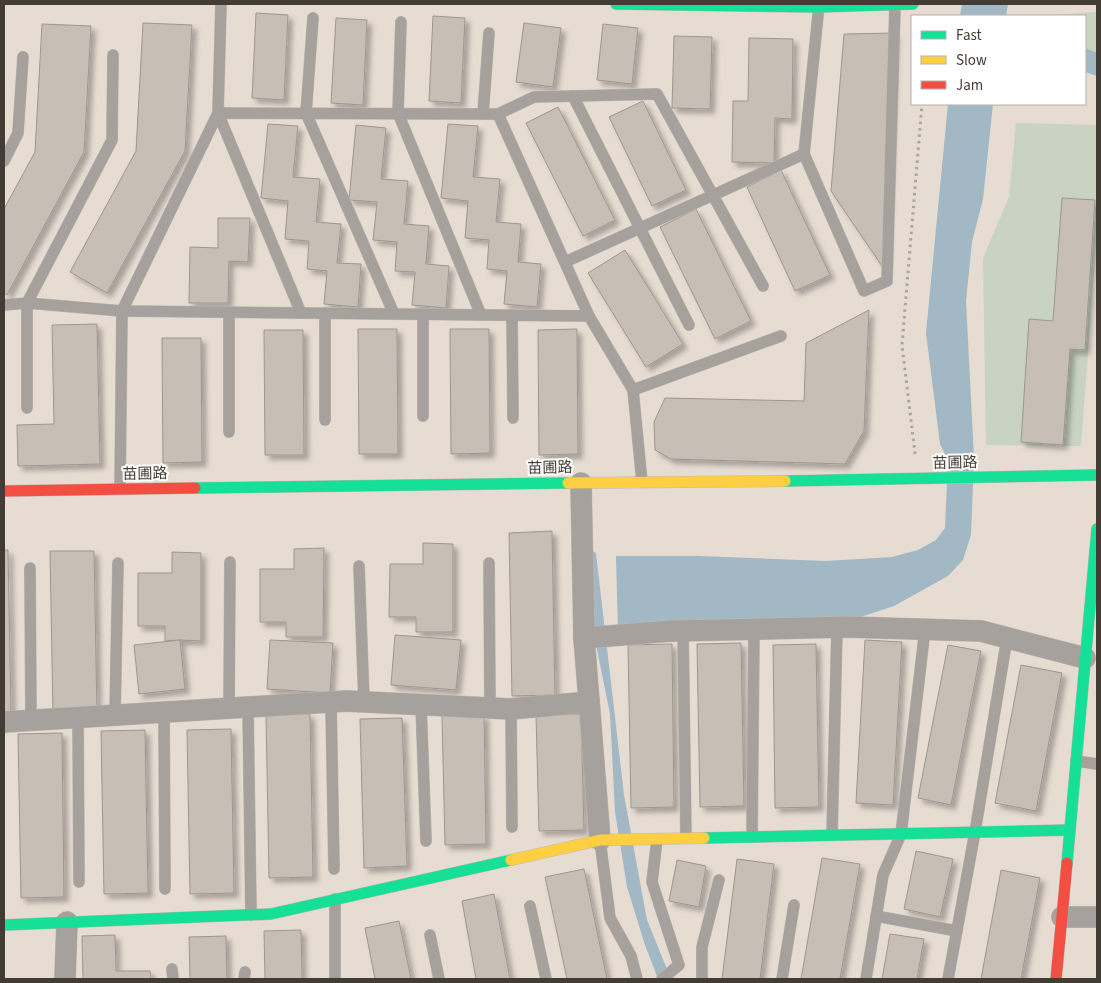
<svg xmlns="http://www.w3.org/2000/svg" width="1101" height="983" viewBox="0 0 1101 983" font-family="'Source Sans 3','Noto Sans SC',sans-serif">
<defs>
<filter id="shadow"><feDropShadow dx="4.5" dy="4.5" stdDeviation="2.5" flood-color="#0004"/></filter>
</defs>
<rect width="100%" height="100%" fill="#e6dcd2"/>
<g fill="#c8d3c1">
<polygon points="1097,12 1097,68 1085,68 1085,16 1040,16"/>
<polygon points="1016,123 1097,125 1097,234 1081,446 986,445 983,258 1009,197"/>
</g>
<g fill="#a2b8c4">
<polygon points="962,4 1008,4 1006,16 960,16"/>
<polygon points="1085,48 1097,53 1097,76 1085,72"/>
<polygon points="948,104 993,104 983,199 972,242 966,301 974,458 971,535 963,560 948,576 894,606 830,627 618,633 616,556 699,556 825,561 892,557 918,550 936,540 945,528 948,460 940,444 926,333"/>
<polygon points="575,540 596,553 624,795 647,920 671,979 658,979 645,945 627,887 615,812 610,714"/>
</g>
<g fill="#c7beb6" stroke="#9e978f" filter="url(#shadow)">
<polygon points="256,13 288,15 284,100 252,98"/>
<polygon points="433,16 465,18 461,103 429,101"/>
<polygon points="336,18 367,20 363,105 331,103"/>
<polygon points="143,23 192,25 185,151 107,293 70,272 136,151"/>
<polygon points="524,23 561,28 553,87 516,82"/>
<polygon points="42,24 91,26 84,152 7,295 4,293 4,209 35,152"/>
<polygon points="603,24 638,28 632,84 597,80"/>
<polygon points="894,33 884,269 831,191 844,34"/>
<polygon points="674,36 712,37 710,109 672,108"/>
<polygon points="749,38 793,39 792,119 775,118 774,163 732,162 733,101 748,101"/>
<polygon points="643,101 686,190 652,206 609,117"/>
<polygon points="558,107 615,220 583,236 526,123"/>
<polygon points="268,124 298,126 293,177 320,179 316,222 341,224 337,263 361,264 358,307 324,304 327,271 307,269 309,241 285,239 288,201 261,198"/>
<polygon points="448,124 478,126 473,177 500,179 496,222 521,224 518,262 541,264 537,307 504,304 507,271 487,269 489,240 465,238 468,201 441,198"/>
<polygon points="356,125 386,128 381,179 408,181 404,224 429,226 426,264 449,266 446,308 412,305 415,272 395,271 397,242 373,240 377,202 349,200"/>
<polygon points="781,170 830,275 795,291 747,187"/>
<polygon points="1062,198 1095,200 1085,350 1070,349 1063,445 1021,442 1029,319 1053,321"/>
<polygon points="696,209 751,321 715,339 660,227"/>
<polygon points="218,218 250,218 248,262 229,261 228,303 189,303 190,247 218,248"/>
<polygon points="625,250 683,344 646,367 588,273"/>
<polygon points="869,310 864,431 845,464 671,459 655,450 654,422 665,398 804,401 806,343"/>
<polygon points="97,324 100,464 18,466 17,425 54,424 52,325"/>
<polygon points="358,329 397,329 398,454 359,454"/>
<polygon points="450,329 489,329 490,453 451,454"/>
<polygon points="577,329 578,454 539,455 538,330"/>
<polygon points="264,330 303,330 304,455 265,455"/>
<polygon points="162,338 201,338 202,462 163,463"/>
<polygon points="552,531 555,695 512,696 509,533"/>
<polygon points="423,543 453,544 453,632 416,632 416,617 389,617 390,564 423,564"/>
<polygon points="324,548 323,637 286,637 286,622 260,622 260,569 294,569 294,549"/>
<polygon points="4,550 8,550 11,713 4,714"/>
<polygon points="50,551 94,551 97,714 53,715"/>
<polygon points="172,552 201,553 201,641 180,640 165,641 165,626 138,626 138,573 172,573"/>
<polygon points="395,635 461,640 456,690 391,685"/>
<polygon points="180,640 185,689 139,694 134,645"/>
<polygon points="270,640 333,643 330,693 267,689"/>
<polygon points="865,640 902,642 893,805 856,803"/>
<polygon points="741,643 744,806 700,807 697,644"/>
<polygon points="672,644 674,807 631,808 628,645"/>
<polygon points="816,644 819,807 775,808 773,645"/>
<polygon points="948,645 981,651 951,805 918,798"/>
<polygon points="1021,665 1062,673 1036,811 995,803"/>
<polygon points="310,714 313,877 269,878 266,715"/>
<polygon points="581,714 584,830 539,831 536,715"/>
<polygon points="484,715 486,844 445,845 442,716"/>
<polygon points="402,718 407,866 364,868 360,719"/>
<polygon points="231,729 234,893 190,894 187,730"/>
<polygon points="145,730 148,893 104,894 101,731"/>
<polygon points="62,733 64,897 21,898 18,734"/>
<polygon points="916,851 953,859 940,917 904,909"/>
<polygon points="822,858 860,864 840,979 801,979"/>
<polygon points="737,859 774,864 760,979 722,979"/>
<polygon points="677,860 706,866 699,907 669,901"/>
<polygon points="584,869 607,979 567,979 545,877"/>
<polygon points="1001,870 1040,878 1021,979 981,979"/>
<polygon points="494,894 510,979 476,979 462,901"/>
<polygon points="399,921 411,979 375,979 365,928"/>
<polygon points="301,930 302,979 265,979 264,931"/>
<polygon points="890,934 924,939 917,979 882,979"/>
<polygon points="115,935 116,971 150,971 151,979 83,979 82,936"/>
<polygon points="226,936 227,979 190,979 189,937"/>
</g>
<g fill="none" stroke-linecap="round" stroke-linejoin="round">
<defs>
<g id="lane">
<polyline points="819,5 804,154 864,291 887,281 895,5"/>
<polyline points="313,18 306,113 394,314"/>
<polyline points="401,22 398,113 481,315"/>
<polyline points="573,96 689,325"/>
<polyline points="483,114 489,33"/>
<polyline points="498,114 589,316 633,390 642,482"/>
<polyline points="4,161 18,133 23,57"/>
<polyline points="565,262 804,154"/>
<polyline points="4,305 27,303 122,311 589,316"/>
<polyline points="229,312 229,432"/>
<polyline points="301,313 218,113 498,114 534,97 657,94 763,286"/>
<polyline points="512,315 513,418"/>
<polyline points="633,390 781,336"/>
<polyline points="27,408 27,303 112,140 113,55"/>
<polyline points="423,416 423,314"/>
<polyline points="325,420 325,313"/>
<polyline points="120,489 122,311 218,113 221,4"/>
<polyline points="489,563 490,708"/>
<polyline points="359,566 364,702"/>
<polyline points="30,568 31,721"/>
<polyline points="683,631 686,838"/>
<polyline points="331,702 334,869"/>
<polyline points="421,705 426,841"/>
<polyline points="248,707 251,915"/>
<polyline points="229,708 230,562"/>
<polyline points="511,709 512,827"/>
<polyline points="164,712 165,889"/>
<polyline points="115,715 118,563"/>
<polyline points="78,718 79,882"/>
<polyline points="1076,761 1097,764"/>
<polyline points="832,835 837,627"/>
<polyline points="752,837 754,629"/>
<polyline points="657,839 652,882 679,965 662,979"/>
<polyline points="600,840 610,918 631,956 637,979"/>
<polyline points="335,899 335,979"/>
<polyline points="530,906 546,979"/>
<polyline points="876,916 957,931"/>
<polyline points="430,935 439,979"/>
<polyline points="172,969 173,979"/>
<polyline points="244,979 245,972"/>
<polyline points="702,979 702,947 719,880"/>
<polyline points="782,979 794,905"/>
<polyline points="866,979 883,875 901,834 925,629"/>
<polyline points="948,979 975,832 1007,638"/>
</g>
<g id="street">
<polyline points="581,483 584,638 600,840"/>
<polyline points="584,638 671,631 847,627 981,631 1085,658"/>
<polyline points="4,722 346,701 511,709 589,702"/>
<polyline points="1062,917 1097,917"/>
<polyline points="65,979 67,922"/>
</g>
<g id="fast">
<polyline points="616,4 819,7 913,4"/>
<polyline points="785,481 1097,475"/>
<polyline points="195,488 568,483"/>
<polyline points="704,838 1070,830"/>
<polyline points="1067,863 1097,529"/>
<polyline points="4,925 271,914 511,860"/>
</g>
<g id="slow">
<polyline points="568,483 785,481"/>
<polyline points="511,860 600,840 704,838"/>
</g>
<g id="jam">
<polyline points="4,491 195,488"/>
<polyline points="1056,979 1067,863"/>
</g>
</defs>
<use href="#lane" stroke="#c1b9b1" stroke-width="12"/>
<use href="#street" stroke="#c1b9b1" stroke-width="22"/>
<use href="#fast" stroke="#c1b9b1" stroke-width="12"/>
<use href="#slow" stroke="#c1b9b1" stroke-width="12"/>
<use href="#jam" stroke="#c1b9b1" stroke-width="12"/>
<polyline stroke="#aaa5a0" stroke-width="3" stroke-dasharray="2.5 4" stroke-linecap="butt" points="915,454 902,345 922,104"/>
<use href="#lane" stroke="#a6a19c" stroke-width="11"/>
<use href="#street" stroke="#a6a19c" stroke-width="21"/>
<use href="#fast" stroke="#16e098" stroke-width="11"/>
<use href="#slow" stroke="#ffcf43" stroke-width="11"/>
<use href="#jam" stroke="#f24e42" stroke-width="11"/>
</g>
<g text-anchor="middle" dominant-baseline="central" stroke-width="4" stroke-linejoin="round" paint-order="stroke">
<g font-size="15" fill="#433c34" stroke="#fff">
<text transform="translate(955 463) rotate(-1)">苗圃路</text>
<text transform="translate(550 468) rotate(-1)">苗圃路</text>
<text transform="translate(145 474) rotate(-1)">苗圃路</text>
</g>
</g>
<rect width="1101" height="983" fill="none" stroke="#433c34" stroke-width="10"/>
<rect x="911" y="15" width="175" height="90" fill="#ffffff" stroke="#b4b1ae"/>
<rect x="921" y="31" width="25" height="8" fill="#16e098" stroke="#b4b1ae"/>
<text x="956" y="40" font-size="15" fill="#433c34">Fast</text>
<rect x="921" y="56" width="25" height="8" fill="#ffcf43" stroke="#b4b1ae"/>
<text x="956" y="65" font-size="15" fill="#433c34">Slow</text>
<rect x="921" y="81" width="25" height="8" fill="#f24e42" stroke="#b4b1ae"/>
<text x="956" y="90" font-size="15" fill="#433c34">Jam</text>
</svg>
